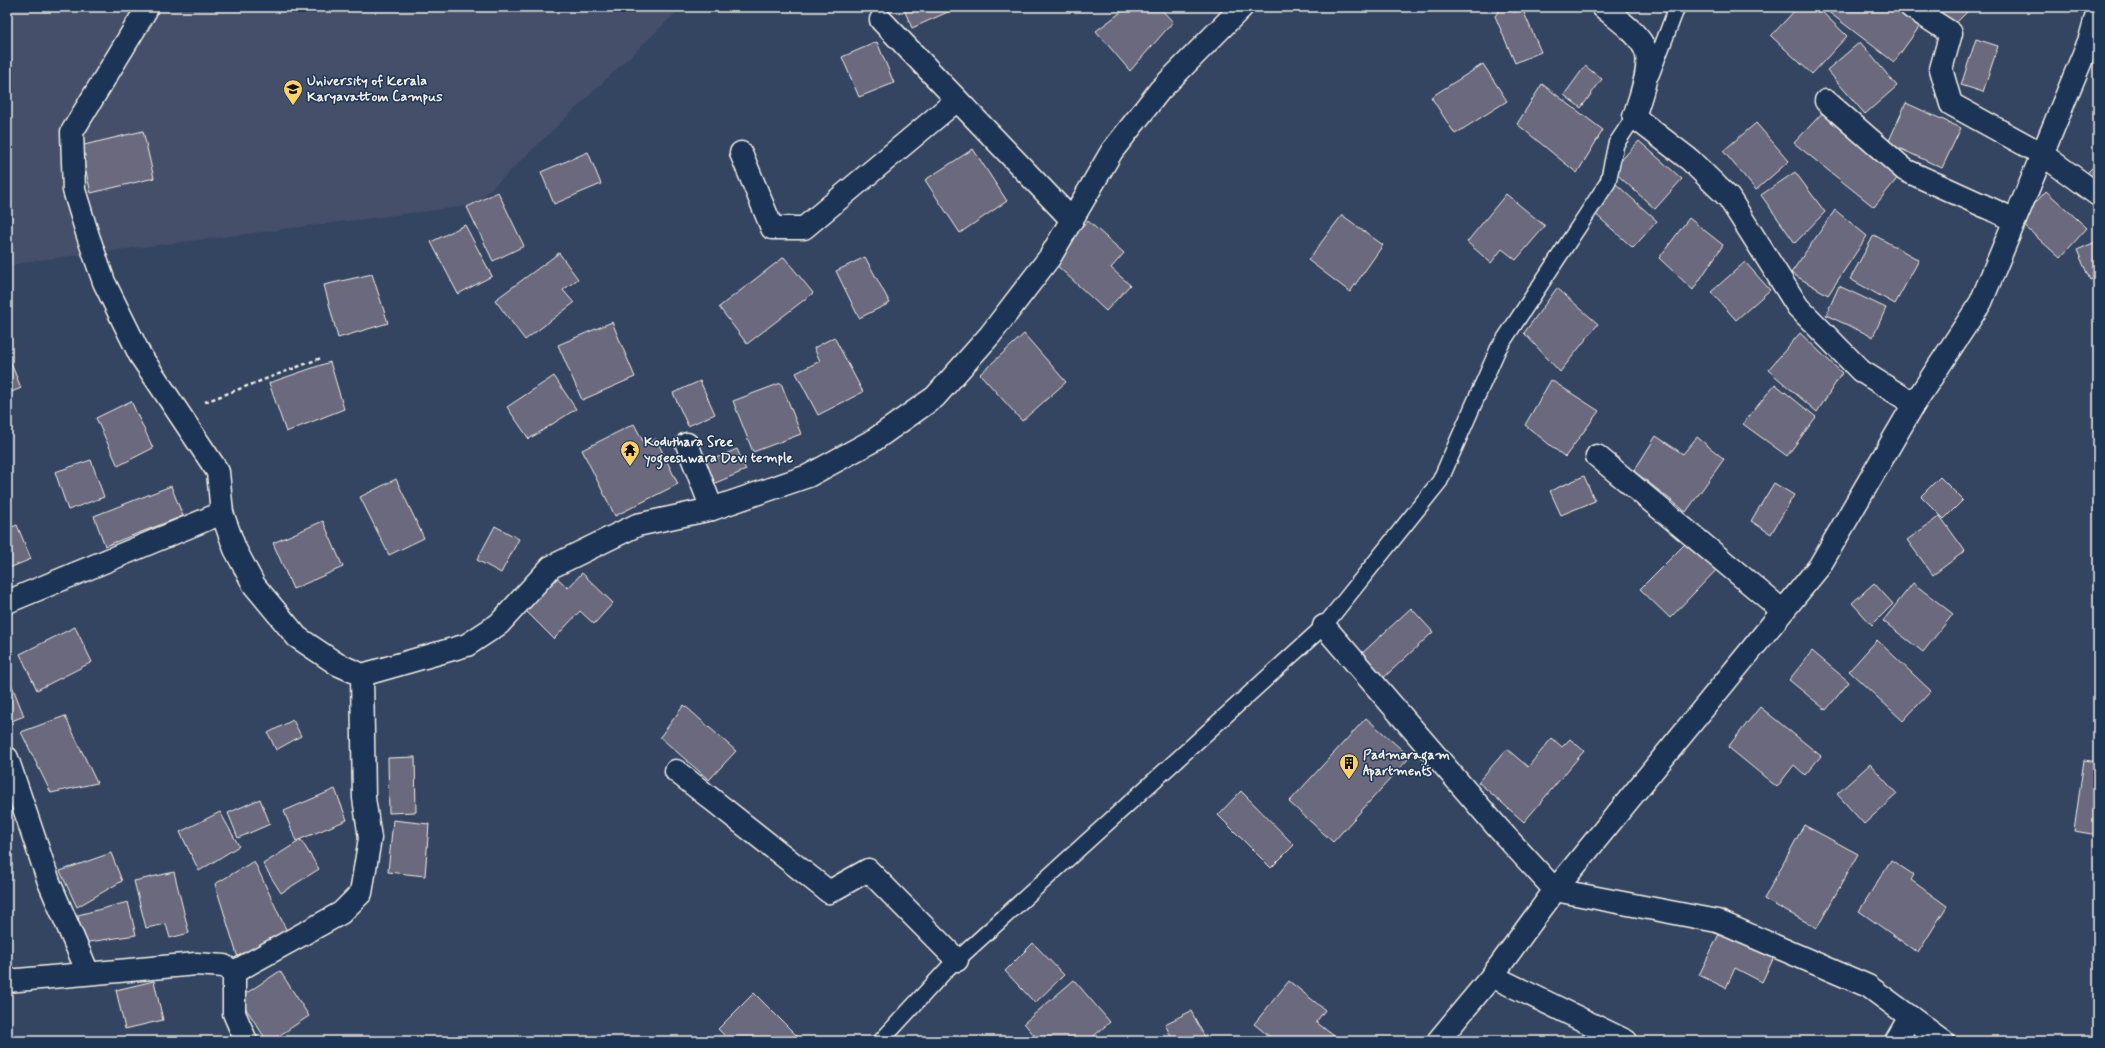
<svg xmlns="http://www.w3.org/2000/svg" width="2105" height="1048" viewBox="0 0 2105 1048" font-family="Mynerve,sans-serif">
<rect width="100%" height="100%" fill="#344562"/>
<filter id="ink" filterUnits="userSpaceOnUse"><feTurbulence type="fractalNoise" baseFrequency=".025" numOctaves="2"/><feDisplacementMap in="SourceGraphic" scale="8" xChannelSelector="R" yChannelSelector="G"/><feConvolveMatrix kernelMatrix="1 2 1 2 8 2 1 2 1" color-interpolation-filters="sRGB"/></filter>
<g filter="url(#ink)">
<polygon fill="#44506a" points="7,7 682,7 474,205 31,261 7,266"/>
<g fill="#6a697d" stroke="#f4f1e8">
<polygon points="903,7 959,7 912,28"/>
<polygon points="1128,7 1159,7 1173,22 1130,71 1096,31"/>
<polygon points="1502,7 1513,7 1514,12 1522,8 1541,52 1515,63 1495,16"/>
<polygon points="1798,7 1817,7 1847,36 1812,74 1771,36"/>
<polygon points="1822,7 1900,7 1922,23 1894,62"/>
<polygon points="1936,7 1972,7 1954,25"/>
<polygon points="1976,39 1998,46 1983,92 1961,85"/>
<polygon points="877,42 894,83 859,97 842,57"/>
<polygon points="1860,42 1897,86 1865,114 1827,70"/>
<polygon points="1483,64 1507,101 1455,134 1431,97"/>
<polygon points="1585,66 1602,79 1581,108 1564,95"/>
<polygon points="1542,84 1603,130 1577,173 1517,124"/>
<polygon points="1906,103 1961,128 1942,168 1888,143"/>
<polygon points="1825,110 1899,176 1874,207 1794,143"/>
<polygon points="1756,123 1789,161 1756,190 1723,151"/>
<polygon points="143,131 154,178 91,193 80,146"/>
<polygon points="1639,141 1682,179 1655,209 1612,170"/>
<polygon points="973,149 1007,201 960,233 925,180"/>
<polygon points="588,152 601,184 554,204 541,172"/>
<polygon points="2098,162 2098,186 2086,174"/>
<polygon points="1795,172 1825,212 1795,243 1761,195"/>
<polygon points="1616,184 1657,221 1633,248 1592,211"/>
<polygon points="2046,191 2087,228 2060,258 2019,221"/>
<polygon points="498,192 524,246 493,261 467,207"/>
<polygon points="1506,194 1545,226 1516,260 1502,249 1491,263 1467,242"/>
<polygon points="1835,210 1867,236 1828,295 1791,273"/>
<polygon points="1342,215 1383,245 1350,292 1308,260"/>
<polygon points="1689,218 1723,245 1693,290 1659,258"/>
<polygon points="1088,221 1124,253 1111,268 1130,285 1106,311 1052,261"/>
<polygon points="465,225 492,276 458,294 431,242"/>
<polygon points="1874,235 1919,260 1895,304 1850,279"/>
<polygon points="2098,241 2098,276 2090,280 2077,250"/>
<polygon points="559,253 578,279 563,290 574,303 525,340 495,300"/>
<polygon points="784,257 813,293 747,344 719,307"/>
<polygon points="865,257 890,303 859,318 836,271"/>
<polygon points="1745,262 1770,290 1736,320 1711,292"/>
<polygon points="372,274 388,323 338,338 324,285"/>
<polygon points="1839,286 1886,308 1873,337 1826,315"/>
<polygon points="1557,288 1598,324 1560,372 1524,333"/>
<polygon points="612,322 635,377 582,400 558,345"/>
<polygon points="1800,333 1842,373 1817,412 1768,370"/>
<polygon points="1024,334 1066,382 1022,421 980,374"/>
<polygon points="834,337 863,392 818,415 796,373 820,361 814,348"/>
<polygon points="7,353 21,388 7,394"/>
<polygon points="330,362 344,409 286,432 269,383"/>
<polygon points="554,376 576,409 529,439 507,407"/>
<polygon points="1551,380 1599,411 1565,457 1525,425"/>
<polygon points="700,381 715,414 688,426 673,393"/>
<polygon points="781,383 801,434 753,452 733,401"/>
<polygon points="1775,384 1816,417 1787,456 1743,424"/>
<polygon points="131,401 153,448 118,466 96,418"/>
<polygon points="634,424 645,445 656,439 678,484 615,516 582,450"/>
<polygon points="1656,436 1683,454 1697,437 1724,459 1686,512 1634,471"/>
<polygon points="737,449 746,470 706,487 697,466"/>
<polygon points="91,460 104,497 68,510 55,472"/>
<polygon points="1584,476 1595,501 1561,515 1550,491"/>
<polygon points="1940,477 1963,500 1944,519 1921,496"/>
<polygon points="396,479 424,538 389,555 360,497"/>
<polygon points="1774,483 1794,495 1771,534 1751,521"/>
<polygon points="171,486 183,516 105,546 94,516"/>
<polygon points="1940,516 1965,551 1933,575 1907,540"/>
<polygon points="323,521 343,567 293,589 273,543"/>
<polygon points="17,525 31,559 7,569 7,529"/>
<polygon points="495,526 519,539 501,573 477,560"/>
<polygon points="1690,539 1719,567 1670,618 1640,589"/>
<polygon points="552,573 568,588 582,573 613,603 594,624 580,611 554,639 521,606"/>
<polygon points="1874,583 1893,604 1872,625 1852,603"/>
<polygon points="1913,583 1953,614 1923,652 1883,621"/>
<polygon points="1411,608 1433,632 1379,682 1357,658"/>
<polygon points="75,627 92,662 37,690 20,654"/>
<polygon points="1877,640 1931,691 1903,721 1849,671"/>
<polygon points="1812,651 1849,682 1826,710 1789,680"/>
<polygon points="7,673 24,716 7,723"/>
<polygon points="684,705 736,751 709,780 660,737"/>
<polygon points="1760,707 1821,756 1805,775 1794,765 1777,787 1728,747"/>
<polygon points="65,716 97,783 51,793 21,732"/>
<polygon points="1366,718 1410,757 1333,842 1289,802"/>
<polygon points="293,720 301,736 276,750 268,733"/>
<polygon points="1552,738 1562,747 1570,739 1584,751 1524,822 1478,782 1507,749 1528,767"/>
<polygon points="415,757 416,812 389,813 388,758"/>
<polygon points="2084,760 2098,762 2098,835 2074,831"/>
<polygon points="1870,764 1897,794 1864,824 1837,794"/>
<polygon points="335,789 347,820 296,841 284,811"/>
<polygon points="1241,791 1294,845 1271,868 1218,815"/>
<polygon points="260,799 270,824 238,838 228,813"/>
<polygon points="220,812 239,846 199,871 180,832"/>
<polygon points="393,820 429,824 425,876 388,872"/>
<polygon points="1804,825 1858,854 1817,928 1764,899"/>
<polygon points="301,840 319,869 281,893 263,864"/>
<polygon points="111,853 122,881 77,907 60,871"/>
<polygon points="1891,860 1914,875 1911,880 1947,906 1918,953 1859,911"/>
<polygon points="254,861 290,938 239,961 215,884"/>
<polygon points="174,872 189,933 170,938 166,924 146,928 134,881"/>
<polygon points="128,902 136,935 82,943 78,915"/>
<polygon points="1723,926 1776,953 1762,982 1735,968 1726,988 1699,975"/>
<polygon points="1033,943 1064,975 1035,1003 1005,971"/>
<polygon points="280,971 309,1016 271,1041 267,1041 239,998"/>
<polygon points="1074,980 1110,1022 1088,1041 1039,1041 1024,1023"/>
<polygon points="154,981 163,1020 125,1029 116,990"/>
<polygon points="1289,981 1325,1010 1316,1022 1334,1036 1330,1041 1275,1041 1254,1024"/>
<polygon points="754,993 799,1038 796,1041 730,1041 718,1029"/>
<polygon points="1191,1011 1207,1041 1173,1041 1165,1024"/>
</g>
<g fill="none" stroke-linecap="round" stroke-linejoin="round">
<defs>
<g id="lane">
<polyline points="1651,75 1677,7"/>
<polyline points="881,1041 948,968 1324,626 1440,481 1498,349 1608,182 1616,144 1634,117 1638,108"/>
</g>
<g id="street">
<path d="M1603 7C1617 19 1639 33 1646 51 1652 68 1639 100 1634 117L1690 160 1729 198 1798 307 1861 371 1914 404"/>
<polyline points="1911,7 1951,33 1941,69 1951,104 2042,154 2098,195"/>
<polyline points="146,10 72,132 74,190 88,236 104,282 140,355 218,472 222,513 235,549 254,585 297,637 337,664 362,675 467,645 499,624 551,567 637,525 712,509 808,476 874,440 935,397 990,335 1050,257 1112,151 1160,90 1242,7"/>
<polyline points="881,20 1072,220"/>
<polyline points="1826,101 1905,170 2015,220"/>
<polyline points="741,153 772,228 804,228 957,100"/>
<polyline points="687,444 712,509"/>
<polyline points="1597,456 1783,611"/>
<polyline points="7,602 222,513"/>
<polyline points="1324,626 1498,828 1555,890 1717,921 1868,986 1943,1041"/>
<polyline points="7,758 49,882 88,973"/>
<polyline points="676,771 829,892 868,870 957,960"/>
<polyline points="234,972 341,913 361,893 370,838 364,798 362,675"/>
<polyline points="1492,976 1626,1041"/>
<polyline points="7,981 196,964 224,966 234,972 234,1013 246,1041"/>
<polyline points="1896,1041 1910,1017"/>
</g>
<polyline id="primary" points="1438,1041 1492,976 1555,890 1819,567 1914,404 1981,302 2090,39 2098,10"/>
</defs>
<use href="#lane" stroke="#f4f1e8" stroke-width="18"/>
<use href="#street" stroke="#f4f1e8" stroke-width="25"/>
<use href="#primary" stroke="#f4f1e8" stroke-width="25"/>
<polyline stroke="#f4f1e8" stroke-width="2.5" stroke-dasharray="4 3" stroke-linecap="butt" points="205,402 321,358"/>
<use href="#lane" stroke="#1d3557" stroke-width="15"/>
<use href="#street" stroke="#1d3557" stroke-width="22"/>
<use href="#primary" stroke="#1d3557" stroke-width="22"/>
</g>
</g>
<defs>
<symbol id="university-pin" viewBox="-11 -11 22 30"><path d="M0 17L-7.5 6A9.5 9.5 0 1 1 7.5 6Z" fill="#ffd166" stroke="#1d3557"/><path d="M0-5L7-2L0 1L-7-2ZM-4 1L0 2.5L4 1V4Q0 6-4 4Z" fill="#111"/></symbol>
<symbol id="temple-pin" viewBox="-11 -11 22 30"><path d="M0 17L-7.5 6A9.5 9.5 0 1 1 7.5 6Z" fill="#ffd166" stroke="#1d3557"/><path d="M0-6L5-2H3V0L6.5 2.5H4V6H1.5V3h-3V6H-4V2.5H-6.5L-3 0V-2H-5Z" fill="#111"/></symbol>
<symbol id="building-pin" viewBox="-11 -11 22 30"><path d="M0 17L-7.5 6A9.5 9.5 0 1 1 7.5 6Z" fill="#ffd166" stroke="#1d3557"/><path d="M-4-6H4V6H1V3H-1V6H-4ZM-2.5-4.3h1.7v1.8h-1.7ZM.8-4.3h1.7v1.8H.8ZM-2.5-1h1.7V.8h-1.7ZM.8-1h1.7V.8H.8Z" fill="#111"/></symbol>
</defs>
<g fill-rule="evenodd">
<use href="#university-pin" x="282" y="78" width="22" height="30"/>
<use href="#temple-pin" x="619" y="439" width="22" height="30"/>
<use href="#building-pin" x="1338" y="752" width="22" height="30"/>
</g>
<g text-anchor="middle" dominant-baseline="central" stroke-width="3" stroke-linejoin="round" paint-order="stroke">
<g font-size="14" font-weight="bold" fill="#f4f1e8" stroke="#1d3557" text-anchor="start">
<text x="307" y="81">University of Kerala<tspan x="307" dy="16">Karyavattom Campus</tspan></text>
<text x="644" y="442">Koduthara Sree<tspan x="644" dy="16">yogeeshwara Devi temple</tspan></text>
<text x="1363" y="755">Padmaragam<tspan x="1363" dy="16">Apartments</tspan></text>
</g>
</g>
<rect width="2105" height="1048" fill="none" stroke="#1d3557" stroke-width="24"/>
<rect x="12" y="12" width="2081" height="1024" fill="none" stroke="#f4f1e8" stroke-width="1.5" filter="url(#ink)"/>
</svg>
